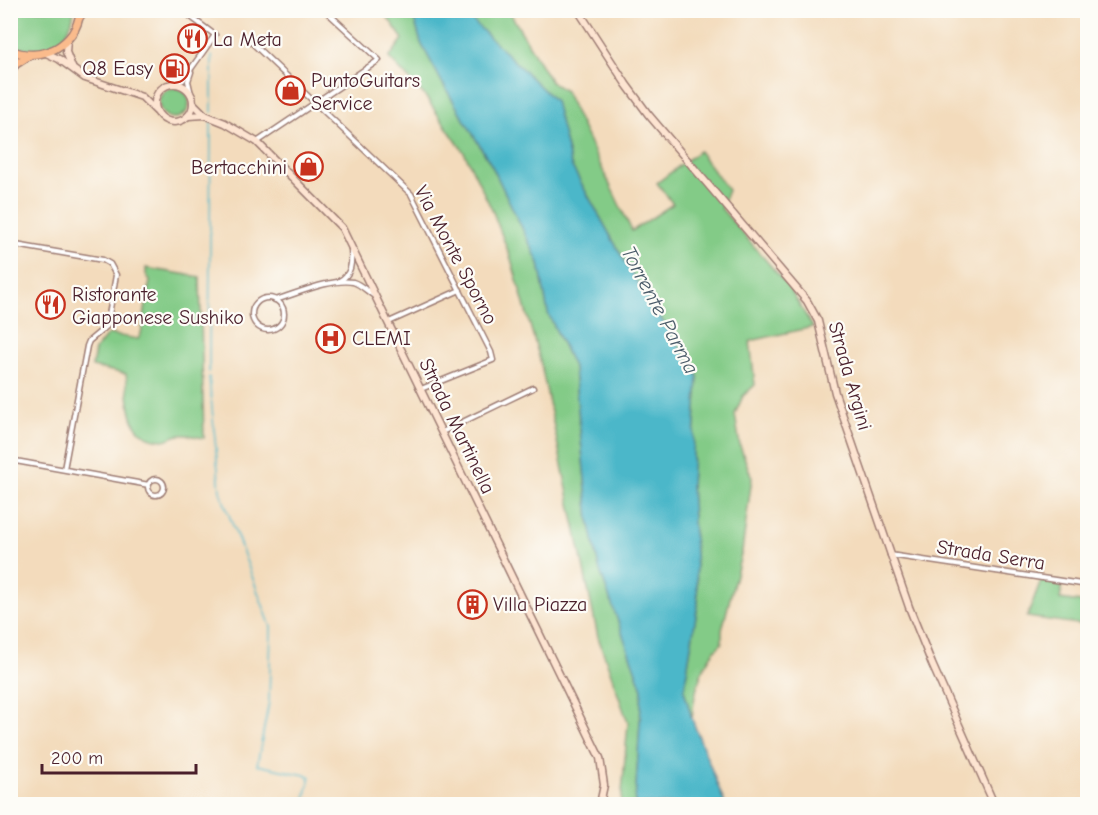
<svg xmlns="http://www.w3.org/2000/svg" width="1098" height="815" viewBox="0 0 1098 815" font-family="'Comic Neue',sans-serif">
<rect width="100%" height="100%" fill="#fdfcf7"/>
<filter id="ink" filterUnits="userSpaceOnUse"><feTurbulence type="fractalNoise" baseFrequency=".0167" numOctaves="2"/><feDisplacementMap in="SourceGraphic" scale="12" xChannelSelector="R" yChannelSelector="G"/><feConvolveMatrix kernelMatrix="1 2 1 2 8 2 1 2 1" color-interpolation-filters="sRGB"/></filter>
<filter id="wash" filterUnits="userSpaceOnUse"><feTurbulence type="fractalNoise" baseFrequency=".008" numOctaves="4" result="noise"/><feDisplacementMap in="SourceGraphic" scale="24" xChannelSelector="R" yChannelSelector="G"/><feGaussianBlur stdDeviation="1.35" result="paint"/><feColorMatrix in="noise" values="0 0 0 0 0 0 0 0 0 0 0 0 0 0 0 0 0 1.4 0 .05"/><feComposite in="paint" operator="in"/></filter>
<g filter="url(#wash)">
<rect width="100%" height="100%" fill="#f3dbbc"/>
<g fill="#83cb87" stroke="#667559" stroke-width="1.5">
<path d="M11 10H74V11C69 45 41 57 11 44Z"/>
<polygon points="383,11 412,11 421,43 443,84 492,166 539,263 548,313 574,369 589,520 600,568 642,689 635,804 621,804 628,723 598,637 540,360 511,259 493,212 465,154 425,96 389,58 403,39"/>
<path d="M467 11H509L551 82 565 91 632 231 673 204 657 183 699 151 728 190 721 208 788 286 813 327 750 341 755 385 743 396 735 414 740 446 752 478 742 551 722 630V643C701 662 694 691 692 719L684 690 698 603 691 485 698 376 629 269 571 165 554 101 471 20Z"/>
<circle cx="174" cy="103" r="15"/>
<path d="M146 268 200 277 204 438C196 437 188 434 180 435 174 435 169 440 162 440 125 437 130 402 126 374L92 367 95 350 108 334 138 339 141 334 150 281 146 274Z"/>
<polygon points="1041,580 1063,583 1060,599 1087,603 1084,625 1027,617"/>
</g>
<polygon fill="#4cb7c9" stroke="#4b6b7a" stroke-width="1.5" points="412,11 467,11 472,20 555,101 571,165 629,269 698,376 691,485 698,603 684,690 692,719 725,804 635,804 642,689 599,568 589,520 574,369 548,313 539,263 492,166 443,84 421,43"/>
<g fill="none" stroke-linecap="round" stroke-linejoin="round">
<g stroke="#4cb7c9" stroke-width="1.5">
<polyline points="212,112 212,56"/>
<polyline points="209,372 211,121"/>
<polyline points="209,377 220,491 271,627 269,702 257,765 310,776 304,804"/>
</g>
</g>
</g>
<g filter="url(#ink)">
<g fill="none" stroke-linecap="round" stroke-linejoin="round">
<defs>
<g id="street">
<polyline points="250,41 411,194 491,352 493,360 421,389"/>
<polyline points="191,72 188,81 191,94"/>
<polyline points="173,83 183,80 215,35 191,17"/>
<polyline points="257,142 379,60 328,13"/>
<polyline points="10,244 103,260 110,264 116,275 107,326 89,341 87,346 64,469"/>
<path d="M339 281C352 275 352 262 351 249"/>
<circle cx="268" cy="314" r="16"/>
<path d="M275 300C296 294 331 278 353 282 360 284 367 291 373 295"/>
<polyline points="389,322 460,290"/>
<polyline points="442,432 533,388"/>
<polyline points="10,460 149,485"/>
<circle cx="156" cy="487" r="8"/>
<polyline points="890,555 1088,585"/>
</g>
<g id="secondary">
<polyline points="578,10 626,84 648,114 807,301 818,321 835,393 909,607 932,664 994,804"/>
<polyline points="67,40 66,52 72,67"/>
<polyline points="46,53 59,59 85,78 142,97 156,111"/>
<circle cx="174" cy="103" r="19"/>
<polyline points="193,103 205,115 225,123 257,142 342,228 600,758 604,785 600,804"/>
<polyline points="188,116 205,115"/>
</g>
<g id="primary">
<path d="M10 50C41 63 76 46 80 12"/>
<polyline points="10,71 16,64 30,55"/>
</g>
<polyline id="highway" points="80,16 85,10"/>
</defs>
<use href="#street" stroke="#9e7d74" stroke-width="7"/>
<use href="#secondary" stroke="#9e7d74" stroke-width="9"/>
<use href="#primary" stroke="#9e7d74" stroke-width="10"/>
<use href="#highway" stroke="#9e7d74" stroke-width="10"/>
<use href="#street" stroke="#fff" stroke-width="4"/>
<use href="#secondary" stroke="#fde4d1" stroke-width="6"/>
<use href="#primary" stroke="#fabb8c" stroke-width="7"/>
<use href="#highway" stroke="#fabb8c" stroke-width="8"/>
</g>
</g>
<defs>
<symbol id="restaurant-ring" viewBox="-11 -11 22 22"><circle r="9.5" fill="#fdfcf7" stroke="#c8321e" stroke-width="1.5"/><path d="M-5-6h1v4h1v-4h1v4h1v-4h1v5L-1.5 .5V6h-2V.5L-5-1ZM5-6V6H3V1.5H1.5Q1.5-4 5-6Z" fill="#c8321e"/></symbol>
<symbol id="fuel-ring" viewBox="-11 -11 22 22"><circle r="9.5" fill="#fdfcf7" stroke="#c8321e" stroke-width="1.5"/><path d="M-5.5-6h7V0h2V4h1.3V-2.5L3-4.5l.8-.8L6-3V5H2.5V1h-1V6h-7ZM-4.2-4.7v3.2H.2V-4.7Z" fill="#c8321e"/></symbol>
<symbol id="shop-ring" viewBox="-11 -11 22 22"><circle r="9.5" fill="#fdfcf7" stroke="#c8321e" stroke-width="1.5"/><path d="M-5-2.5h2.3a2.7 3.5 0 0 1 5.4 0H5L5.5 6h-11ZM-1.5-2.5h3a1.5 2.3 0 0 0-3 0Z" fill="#c8321e"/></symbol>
<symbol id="hospital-ring" viewBox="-11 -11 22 22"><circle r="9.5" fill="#fdfcf7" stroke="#c8321e" stroke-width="1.5"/><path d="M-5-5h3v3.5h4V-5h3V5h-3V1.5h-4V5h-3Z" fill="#c8321e"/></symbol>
<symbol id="building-ring" viewBox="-11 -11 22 22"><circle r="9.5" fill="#fdfcf7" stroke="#c8321e" stroke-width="1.5"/><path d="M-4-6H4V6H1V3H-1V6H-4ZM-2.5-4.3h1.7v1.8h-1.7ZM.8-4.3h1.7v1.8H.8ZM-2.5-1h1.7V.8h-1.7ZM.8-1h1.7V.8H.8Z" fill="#c8321e"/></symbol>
</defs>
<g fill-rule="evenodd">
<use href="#restaurant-ring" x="176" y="22" width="33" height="33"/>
<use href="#fuel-ring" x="158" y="52" width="33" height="33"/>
<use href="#shop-ring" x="274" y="74" width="33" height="33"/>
<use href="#shop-ring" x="292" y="150" width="33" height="33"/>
<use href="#restaurant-ring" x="34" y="288" width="33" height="33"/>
<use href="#hospital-ring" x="314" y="322" width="33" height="33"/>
<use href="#building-ring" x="456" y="588" width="33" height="33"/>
</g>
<g text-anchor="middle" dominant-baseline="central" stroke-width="4.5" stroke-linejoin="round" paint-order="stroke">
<g font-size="20" fill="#4a1f2b" stroke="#fdfcf7" text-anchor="start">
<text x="213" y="39">La Meta</text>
<text x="153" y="68" text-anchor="end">Q8 Easy</text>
<text x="311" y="80">PuntoGuitars<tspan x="311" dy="23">Service</tspan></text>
<text x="287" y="167" text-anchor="end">Bertacchini</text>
<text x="72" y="294">Ristorante<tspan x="72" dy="23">Giapponese Sushiko</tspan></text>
<text x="352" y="338">CLEMI</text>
<text x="493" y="604">Villa Piazza</text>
</g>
<g font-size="20" fill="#4a1f2b" stroke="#fdfcf7">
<text transform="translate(456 255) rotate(62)">Via Monte Sporno</text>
<text transform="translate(850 376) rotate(74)">Strada Argini</text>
<text transform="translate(457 426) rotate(64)">Strada Martinella</text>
<text transform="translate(991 555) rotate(9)">Strada Serra</text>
</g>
<g font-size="21" font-style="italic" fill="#4b5c6a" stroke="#fdfcf7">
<text transform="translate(660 310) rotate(62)">Torrente Parma</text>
</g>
</g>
<rect width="1098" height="815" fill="none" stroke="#fdfcf7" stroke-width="36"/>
<path d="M42 764v9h154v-9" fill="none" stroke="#4a1f2b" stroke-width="3"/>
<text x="51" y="764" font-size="18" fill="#4a1f2b" stroke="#fdfcf7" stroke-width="4.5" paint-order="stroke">200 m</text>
</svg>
